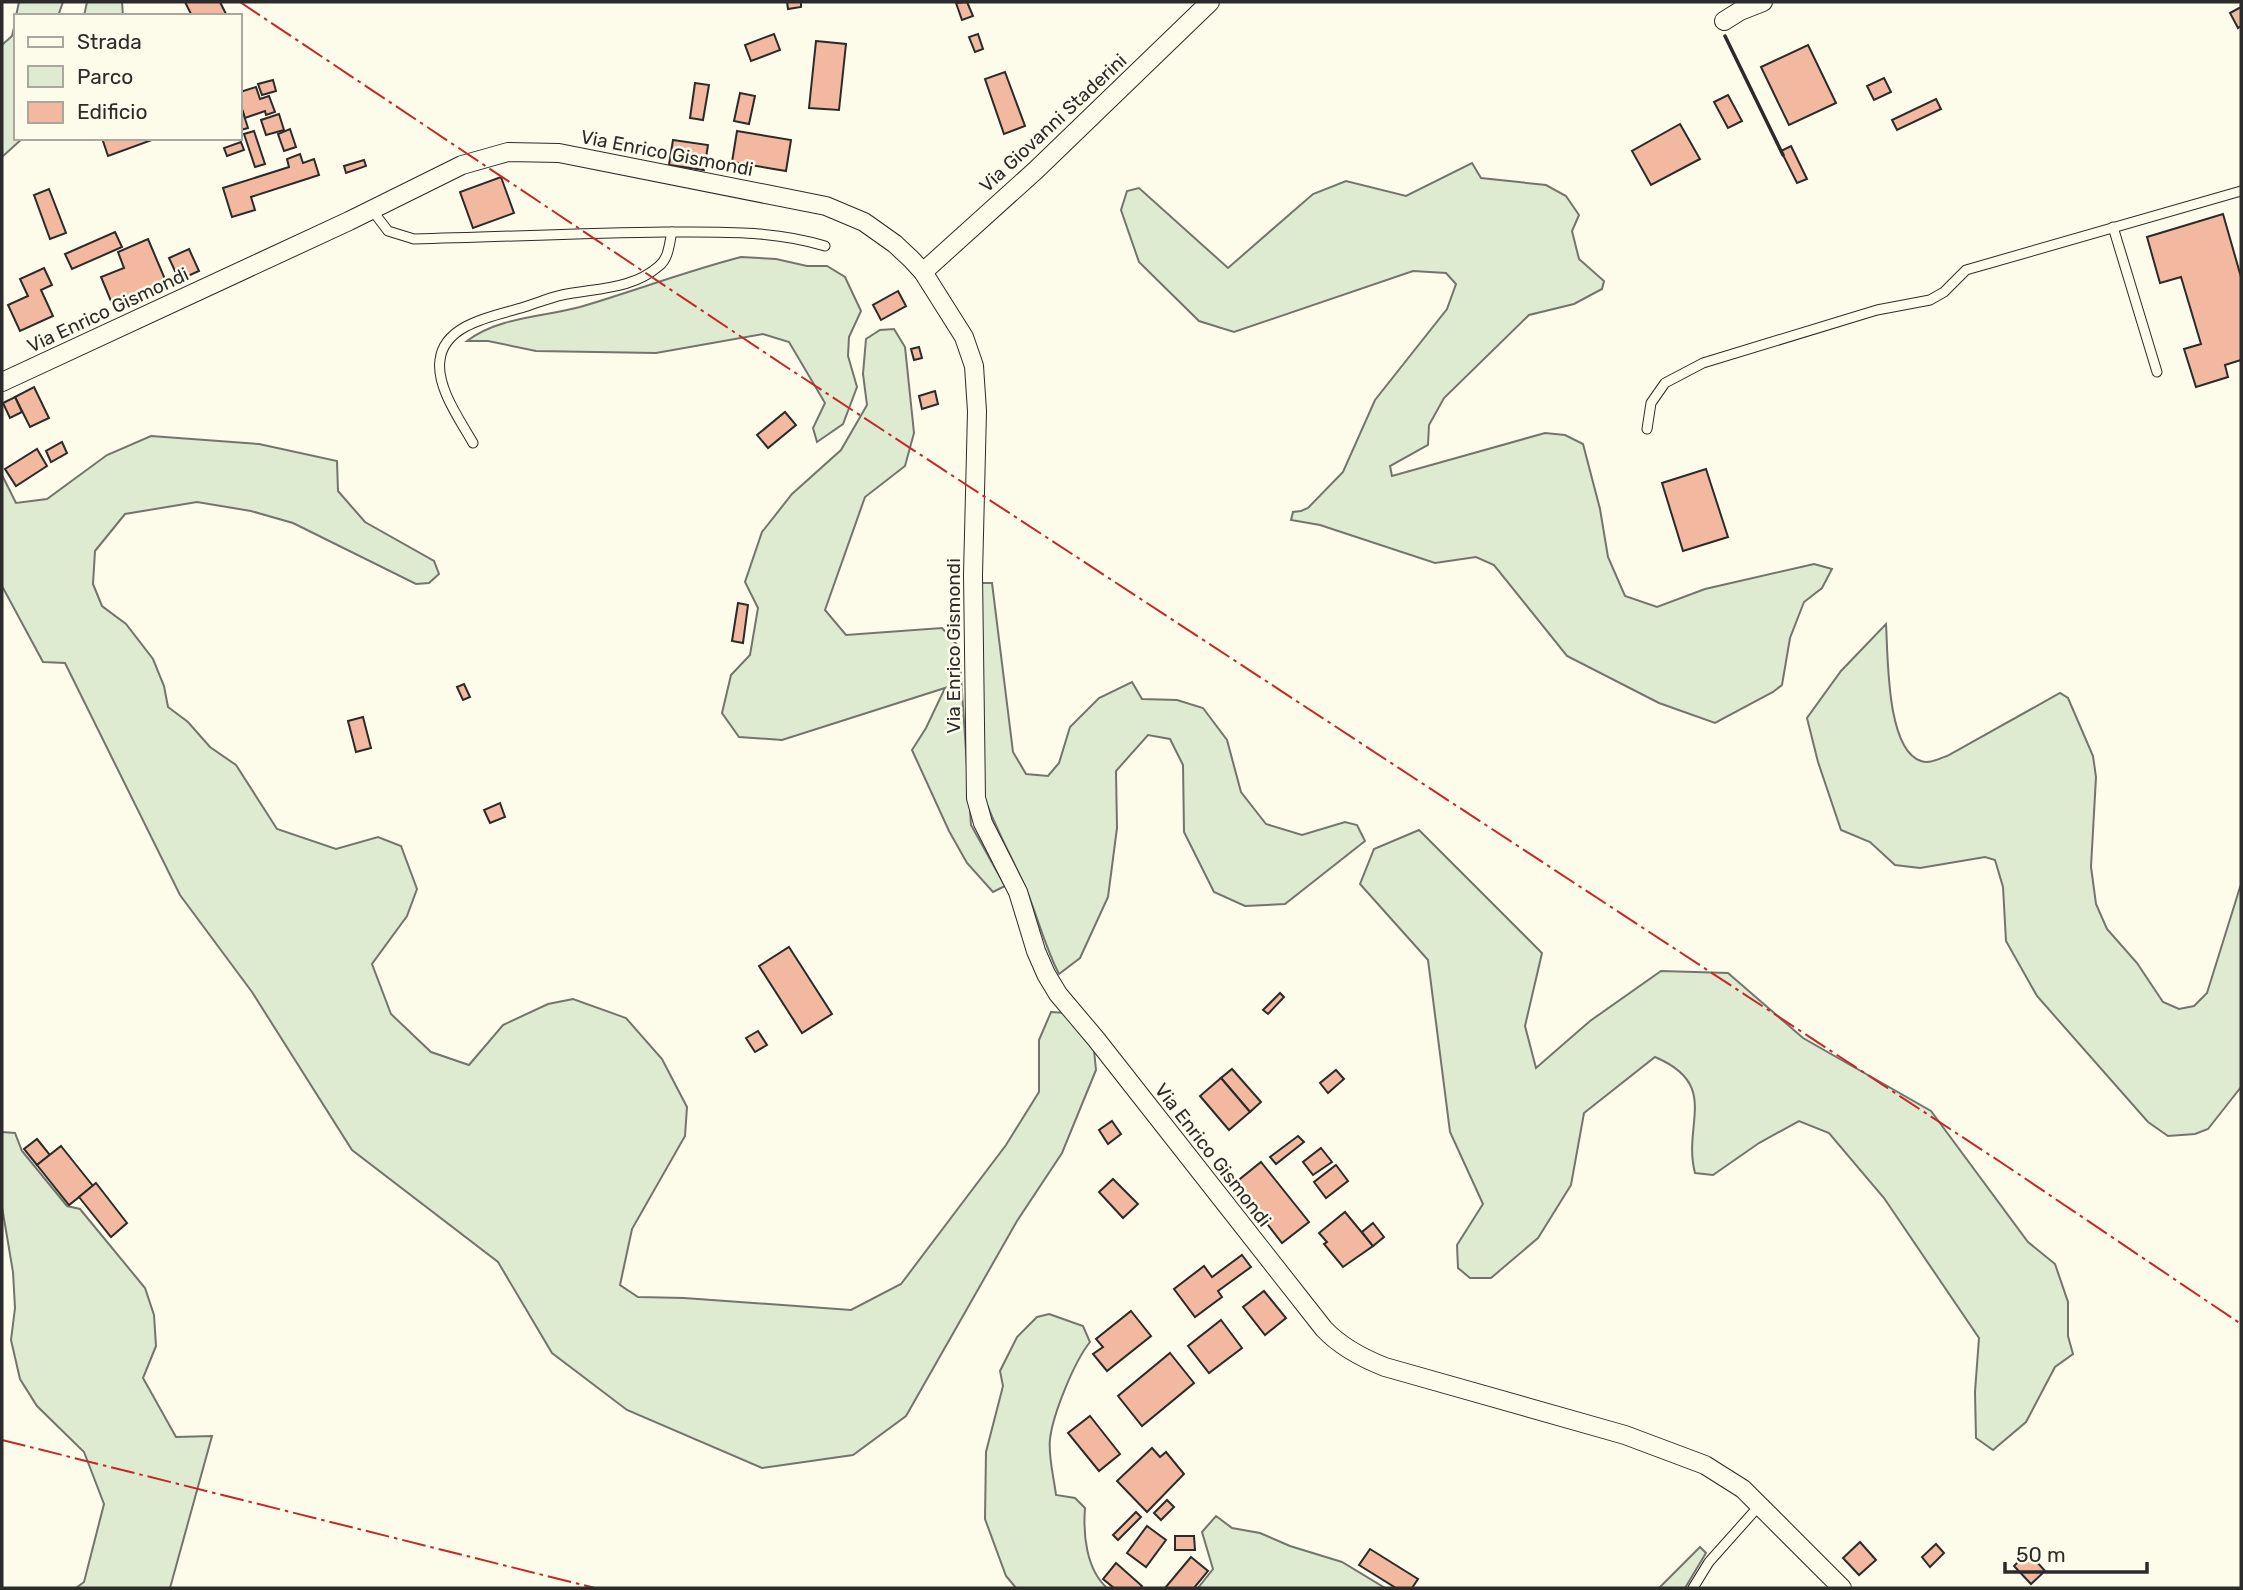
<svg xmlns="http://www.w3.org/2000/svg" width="2243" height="1590" viewBox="0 0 2243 1590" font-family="Rubik,sans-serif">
<rect width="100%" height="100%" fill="#fdfbea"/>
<g fill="#deebd1" stroke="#74746e" stroke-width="2">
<polygon points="19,2 63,2 58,16 16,16"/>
<polygon points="87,2 122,2 123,16 84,16"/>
<polygon points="16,19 16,138 23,138 2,157 2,45 12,36"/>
<polygon points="1472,163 1481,178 1546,185 1566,196 1579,215 1572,231 1579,259 1604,281 1602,289 1574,304 1529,315 1444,398 1429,425 1428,445 1390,466 1392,476 1545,433 1565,435 1583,444 1600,509 1608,557 1625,596 1657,607 1705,589 1814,564 1832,569 1822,588 1804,602 1790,638 1782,685 1773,692 1715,723 1659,703 1567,656 1494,565 1476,557 1435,563 1320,525 1291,520 1293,512 1301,511 1308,508 1343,472 1375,400 1447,309 1456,284 1446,273 1413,271 1234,332 1199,321 1139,262 1121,210 1127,191 1139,188 1228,268 1313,194 1346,181 1406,196"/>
<path d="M741 257 776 259 807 266H827L845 277 861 311 849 337 848 356 857 387 843 424 817 442 813 428 825 403 789 342 763 334 656 353 536 351 488 341H467C498 317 543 317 580 307 634 291 687 271 741 257Z"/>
<polygon points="894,329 905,347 914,433 905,466 865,497 825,610 846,635 942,628 959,647 971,825 1005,886 993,892 967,863 949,831 912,750 926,728 945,688 782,740 739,737 722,713 731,675 750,655 758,608 745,582 762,532 792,494 841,450 867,405 863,374 866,339 880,330"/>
<polygon points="151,436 259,444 337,461 338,491 365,522 434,561 439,574 429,583 416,584 293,523 251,511 197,502 125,514 95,551 93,584 102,606 126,624 153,659 164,686 168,707 188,722 210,747 236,765 277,829 336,849 378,837 401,846 417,889 407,916 372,964 391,1014 431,1052 469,1065 503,1025 548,1004 573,999 626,1018 662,1059 687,1107 685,1136 632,1229 620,1285 638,1297 684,1298 851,1310 901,1284 1006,1145 1039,1092 1039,1040 1051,1012 1067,1013 1094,1050 1096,1070 1062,1153 1017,1221 906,1416 853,1455 762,1468 627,1410 552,1353 498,1262 352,1150 252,992 180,895 65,663 43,662 2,586 2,475 16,503 47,499 107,455"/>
<path d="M982 583H992L1013 752 1026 774 1048 776 1059 763 1070 727 1099 698 1132 682 1142 699 1177 700 1203 708 1227 740 1241 792 1266 824 1302 835 1345 822 1357 825 1365 841 1285 904 1245 906 1214 892 1184 832 1183 765 1170 739 1148 735 1116 771 1117 828 1108 897 1080 958 1059 974C1045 947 1038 918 1026 889 1011 855 994 826 982 791Z"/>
<path d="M1886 624C1888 654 1886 750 1921 761 1930 764 1938 759 1947 756L2060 693 2068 698 2093 756 2096 777 2091 867 2096 904 2107 929 2137 963 2163 1002 2179 1009 2194 1006 2207 993 2241 884V1087L2208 1129 2195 1134 2168 1136 2148 1122 2037 996 2006 941 2003 887 1995 860 1985 857 1920 868 1895 865 1870 842 1841 830 1818 762 1807 718 1841 671Z"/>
<path d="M1419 830 1542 953 1525 1026 1536 1068 1590 1021 1661 971 1728 973 1803 1038 1931 1111 2028 1242 2055 1264 2068 1302V1336L2073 1354 2055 1367 2026 1422 1993 1450 1976 1438 1975 1392 1979 1338 1884 1198 1829 1133 1799 1121 1759 1143 1713 1175 1695 1173C1682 1124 1721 1085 1655 1057L1584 1113 1571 1185 1538 1238 1491 1278H1470L1458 1268 1457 1245 1483 1204 1450 1132 1428 960 1360 884 1374 849Z"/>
<polygon points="2,1132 15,1133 22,1151 67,1206 80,1209 145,1288 154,1315 156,1346 143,1378 176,1437 212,1436 170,1588 76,1588 84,1582 104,1504 84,1452 37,1406 20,1379 11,1340 15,1308 13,1272 2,1207"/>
<path d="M1049 1314 1083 1326 1090 1342C1074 1362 1053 1414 1050 1439 1048 1456 1054 1478 1056 1495L1075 1498 1085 1508C1083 1534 1086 1569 1107 1588H1016L1006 1576 985 1519 986 1452 1003 1386 1000 1371 1017 1337 1037 1317Z"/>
<polygon points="1216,1516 1232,1528 1260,1533 1290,1546 1342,1562 1385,1588 1198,1588 1213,1569 1202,1532"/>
<polygon points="1700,1547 1706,1553 1685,1588 1659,1588"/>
</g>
<g fill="#f2b8a0" stroke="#2b2b2b" stroke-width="2">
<polygon points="185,2 220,2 227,16 192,16"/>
<polygon points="787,2 801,2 801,7 788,9"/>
<polygon points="967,2 973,16 962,20 956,3"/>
<polygon points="2241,7 2241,26 2238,28 2230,13"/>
<polygon points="774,34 780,50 751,61 745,45"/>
<polygon points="978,34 983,49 975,52 969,37"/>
<polygon points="816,41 846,44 839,110 809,108"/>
<polygon points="1808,45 1836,103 1789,125 1761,67"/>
<polygon points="1005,72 1025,126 1004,134 985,79"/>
<polygon points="1884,78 1891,92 1874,100 1867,86"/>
<polygon points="273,80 276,91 262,95 258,84"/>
<polygon points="695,83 709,85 703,120 690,118"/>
<polygon points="256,87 260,99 269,96 275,112 266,115 265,111 245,118 240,103 240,92"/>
<polygon points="740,93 755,96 749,124 734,121"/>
<polygon points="1728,95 1742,121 1728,128 1714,102"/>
<polygon points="1936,99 1941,109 1897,130 1892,120"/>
<polygon points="240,103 248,128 241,130 240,125"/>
<polygon points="279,114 284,130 266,135 261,120"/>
<polygon points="1680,124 1700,159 1651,185 1632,151"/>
<polygon points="290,129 296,147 284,151 278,134"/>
<polygon points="254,131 265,164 255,167 244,134"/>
<polygon points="737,131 791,140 786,171 732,162"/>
<polygon points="102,138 151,138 152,140 108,156"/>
<polygon points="673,140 708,145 704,170 669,165"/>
<polygon points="241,142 244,150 227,156 224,148"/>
<polygon points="1791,146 1807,179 1797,183 1781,151"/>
<polygon points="300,154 303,163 314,159 319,175 251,197 255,210 232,217 223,188 289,167 287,159"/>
<polygon points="364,160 366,166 346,173 344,166"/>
<polygon points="501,177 514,213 473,228 460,192"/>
<polygon points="49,189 66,233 50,239 34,195"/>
<polygon points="2223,214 2241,277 2241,360 2225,365 2228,377 2196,387 2184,349 2201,344 2181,277 2160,283 2147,237"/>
<polygon points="115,232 122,247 72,269 65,254"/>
<polygon points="148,239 167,284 113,306 101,277 124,268 118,252"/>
<polygon points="189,249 199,271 179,280 169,258"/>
<polygon points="44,268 52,285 41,290 53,316 20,331 8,305 28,296 20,279"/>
<polygon points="898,291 906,306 881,320 873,305"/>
<polygon points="919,347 922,358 914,360 911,349"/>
<polygon points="34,387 49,418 30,427 15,397"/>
<polygon points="935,391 938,404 922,409 919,396"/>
<polygon points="15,397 22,412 10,418 3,403"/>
<polygon points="785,412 796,425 768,448 757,435"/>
<polygon points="62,442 67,453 51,462 46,451"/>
<polygon points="37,449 47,466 16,486 5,469"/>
<polygon points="1706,469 1728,537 1683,551 1662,483"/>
<polygon points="738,603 748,605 743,643 732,641"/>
<polygon points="464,684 470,697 463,700 457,687"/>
<polygon points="363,717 371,748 356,752 348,721"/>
<polygon points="500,803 505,817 490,823 484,810"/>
<polygon points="789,947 832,1014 802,1033 759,966"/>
<polygon points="1280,993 1284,997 1268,1014 1263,1010"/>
<polygon points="758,1031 767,1045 755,1052 746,1038"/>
<polygon points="1232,1069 1261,1102 1250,1112 1221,1078"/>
<polygon points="1336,1070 1344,1079 1328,1093 1320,1083"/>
<polygon points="1221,1078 1250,1112 1229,1130 1200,1096"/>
<polygon points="1112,1121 1121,1134 1108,1144 1099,1130"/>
<polygon points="1298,1136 1304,1142 1276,1164 1270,1157"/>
<polygon points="37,1139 50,1155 37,1165 24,1149"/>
<polygon points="61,1146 93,1186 69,1205 37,1165"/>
<polygon points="1321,1148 1332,1162 1313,1175 1303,1162"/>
<polygon points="1261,1162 1309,1222 1282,1243 1235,1183"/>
<polygon points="1336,1165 1348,1181 1326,1198 1314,1182"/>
<polygon points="1113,1179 1138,1204 1123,1218 1099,1192"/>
<polygon points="96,1183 127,1223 111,1237 79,1197"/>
<polygon points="1345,1212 1373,1246 1343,1267 1324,1244 1327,1242 1319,1233"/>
<polygon points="1373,1223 1384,1237 1373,1246 1362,1232"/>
<polygon points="1242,1255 1251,1267 1218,1291 1222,1297 1195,1317 1174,1289 1204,1266 1212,1277"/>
<polygon points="1264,1291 1286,1318 1265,1335 1243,1307"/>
<polygon points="1131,1311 1151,1336 1107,1371 1093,1354 1103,1347 1096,1339"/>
<polygon points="1221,1320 1242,1348 1209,1373 1188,1346"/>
<polygon points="1170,1353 1194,1383 1142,1426 1118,1396"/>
<polygon points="1090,1416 1120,1454 1099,1471 1068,1433"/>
<polygon points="1152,1448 1160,1457 1166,1452 1184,1474 1147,1512 1117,1481"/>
<polygon points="1167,1500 1174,1507 1161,1520 1154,1513"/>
<polygon points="1136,1512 1141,1517 1118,1540 1113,1535"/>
<polygon points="1147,1526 1166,1540 1146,1567 1127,1553"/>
<polygon points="1175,1536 1194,1536 1195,1550 1175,1550"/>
<polygon points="1860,1542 1876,1560 1859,1575 1843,1558"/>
<polygon points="1936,1544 1944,1553 1930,1567 1922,1557"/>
<polygon points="1370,1549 1418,1579 1412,1588 1396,1588 1359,1565"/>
<polygon points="2028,1552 2045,1571 2031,1584 2014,1566"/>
<polygon points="1191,1557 1208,1571 1194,1588 1165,1588"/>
<polygon points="1116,1563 1142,1586 1140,1588 1114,1588 1103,1579"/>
</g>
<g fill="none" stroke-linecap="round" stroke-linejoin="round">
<defs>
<g id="service">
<path d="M372 210 388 231 414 239C498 237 582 233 666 232 718 232 774 230 825 246"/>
<polyline points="2113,227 2157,372"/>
<polyline points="1647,429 1651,403 1665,383 1703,363 1877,310 1930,300 1944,292 1966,270 2241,191"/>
<path d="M473 443C460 420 436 387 440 360 444 324 494 316 521 308 535 304 548 298 562 295 595 288 632 290 659 266 669 258 669 244 672 232"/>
<polyline points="1693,1588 1709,1562 1759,1506"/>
</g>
<g id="minor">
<polyline points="1724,21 1740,11 1763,2"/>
<polyline points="923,272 1036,170 1210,2"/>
<path d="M2 382 349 221 462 165 508 152 559 153 826 206 864 222 895 244 911 259 923 272 964 337 974 366 977 411 973 575 976 798 983 823 1018 892 1036 951 1046 974 1058 994 1096 1039 1324 1329C1341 1347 1362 1358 1385 1367L1625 1435 1705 1465 1743 1489 1842 1588"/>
</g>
</defs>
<use href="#service" stroke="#2b2b2b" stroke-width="11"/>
<use href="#minor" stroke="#2b2b2b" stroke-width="20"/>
<use href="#service" stroke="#fdfbea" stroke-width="9"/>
<use href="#minor" stroke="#fdfbea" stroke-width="18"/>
<polyline stroke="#2b2b2b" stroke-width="3.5" points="1725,36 1783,155"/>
<g stroke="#c62828" stroke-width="2" stroke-dasharray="24 5 3.5 5" stroke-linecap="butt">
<polyline points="240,2 788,368 2002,1163 2241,1324"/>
<polyline points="2,1440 595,1588"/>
</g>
</g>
<g text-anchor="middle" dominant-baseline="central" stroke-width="5" stroke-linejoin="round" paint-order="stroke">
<g font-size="19" fill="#2b2b2b" stroke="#fdfbea">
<text transform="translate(1053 123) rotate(-43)">Via Giovanni Staderini</text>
<text transform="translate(667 153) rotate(11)">Via Enrico Gismondi</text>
<text transform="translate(108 310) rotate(-25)">Via Enrico Gismondi</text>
<text transform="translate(953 646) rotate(-90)">Via Enrico Gismondi</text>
<text transform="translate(1213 1155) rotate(52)">Via Enrico Gismondi</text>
</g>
</g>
<rect width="2243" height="1590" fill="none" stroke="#2b2b2b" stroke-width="7"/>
<rect x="14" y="14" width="228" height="126" fill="#fdfbea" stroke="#a9a89e" stroke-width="2"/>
<rect x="28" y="37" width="35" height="10" fill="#fdfbea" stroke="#a9a89e" stroke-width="2"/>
<text x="77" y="49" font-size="21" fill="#2b2b2b">Strada</text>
<rect x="28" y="66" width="35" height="21" fill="#deebd1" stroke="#a9a89e" stroke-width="2"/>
<text x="77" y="84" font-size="21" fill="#2b2b2b">Parco</text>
<rect x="28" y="102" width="35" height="21" fill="#f2b8a0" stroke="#a9a89e" stroke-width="2"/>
<text x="77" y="119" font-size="21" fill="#2b2b2b">Edificio</text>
<path d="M2005 1562v10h142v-10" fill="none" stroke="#2b2b2b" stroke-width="3.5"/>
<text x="2016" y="1562" font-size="21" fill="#2b2b2b" stroke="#fdfbea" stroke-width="5" paint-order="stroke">50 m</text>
</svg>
